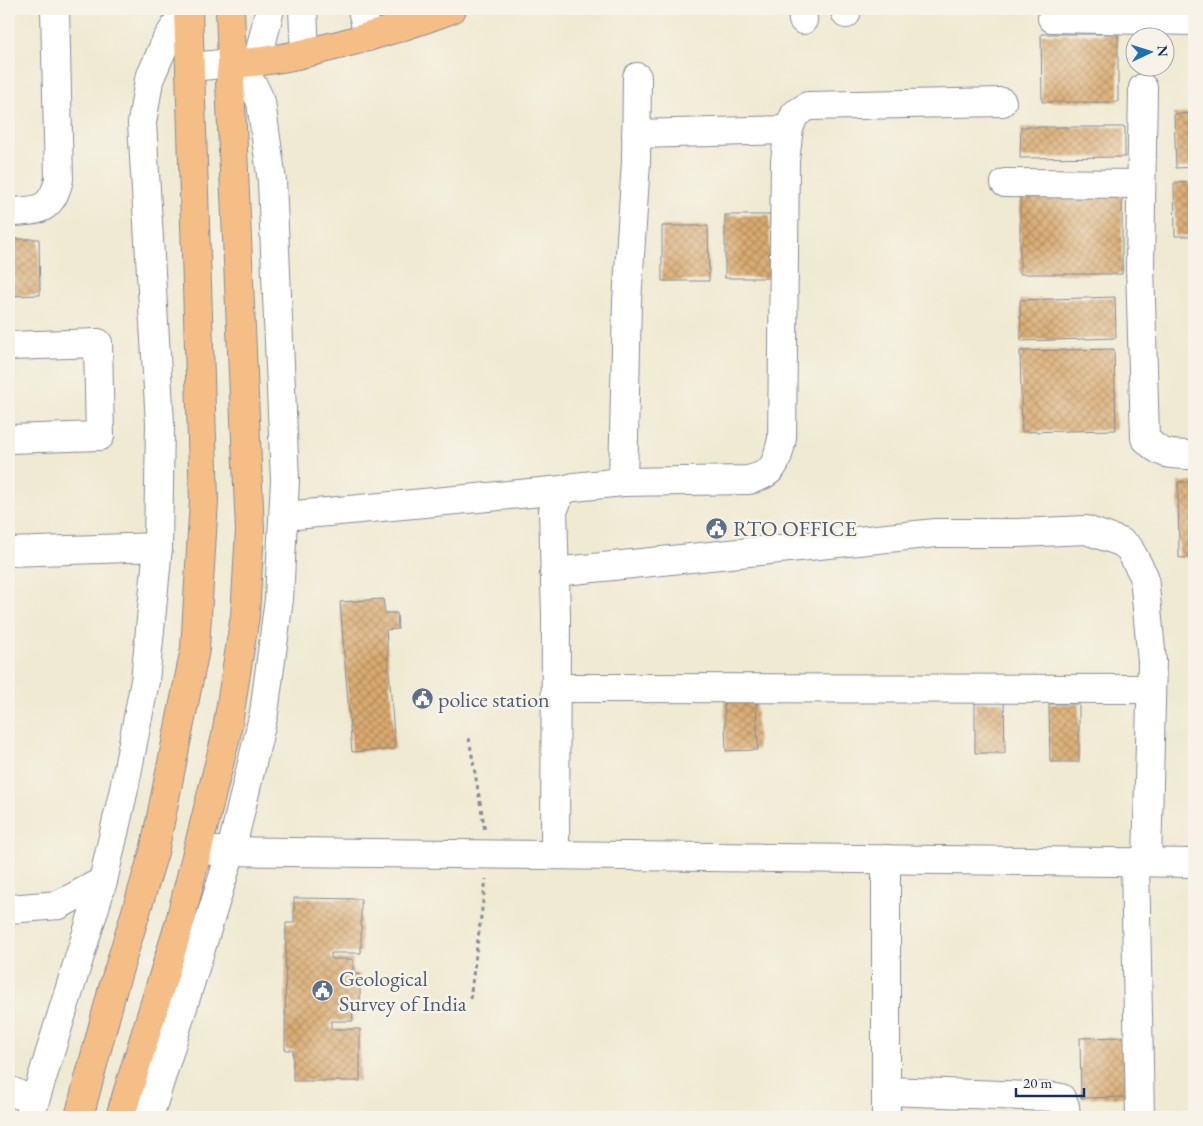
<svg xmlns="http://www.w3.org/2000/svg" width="1203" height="1126" viewBox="0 0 1203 1126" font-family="'EB Garamond',serif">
<defs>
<pattern id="building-cross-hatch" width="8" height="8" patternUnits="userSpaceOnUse" patternTransform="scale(1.25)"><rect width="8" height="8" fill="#daaa6f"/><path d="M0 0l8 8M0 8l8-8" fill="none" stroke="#b08b5e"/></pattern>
</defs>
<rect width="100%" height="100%" fill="#f7f3e8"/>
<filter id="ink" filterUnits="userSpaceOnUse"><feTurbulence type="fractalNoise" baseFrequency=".02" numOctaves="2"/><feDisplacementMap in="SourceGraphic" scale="10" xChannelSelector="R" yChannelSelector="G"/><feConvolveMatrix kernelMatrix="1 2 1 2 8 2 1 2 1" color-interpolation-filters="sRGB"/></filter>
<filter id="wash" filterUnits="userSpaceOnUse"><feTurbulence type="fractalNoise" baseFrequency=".0096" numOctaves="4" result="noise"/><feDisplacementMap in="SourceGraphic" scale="20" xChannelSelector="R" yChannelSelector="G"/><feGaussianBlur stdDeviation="1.12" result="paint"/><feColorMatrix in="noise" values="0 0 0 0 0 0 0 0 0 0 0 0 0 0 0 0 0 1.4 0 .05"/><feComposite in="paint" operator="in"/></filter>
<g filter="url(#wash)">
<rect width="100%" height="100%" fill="#efead2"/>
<g id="blocks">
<g fill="url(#building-cross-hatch)">
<polygon points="1041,34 1118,34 1118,102 1042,102"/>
<polygon points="1194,113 1194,167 1176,168 1174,114"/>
<polygon points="1021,127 1125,127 1125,157 1020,158"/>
<polygon points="1194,182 1194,236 1175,236 1174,183"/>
<polygon points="1020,186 1122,187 1122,274 1020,274"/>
<rect x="725" y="215" width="45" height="63"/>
<polygon points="662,226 708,226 709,281 662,281"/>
<polygon points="9,239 39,239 40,295 9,296"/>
<polygon points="1115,297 1116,338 1021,341 1020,300"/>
<polygon points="1114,349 1116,430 1022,432 1020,351"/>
<polygon points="1178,482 1194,482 1194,557 1179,558"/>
<polygon points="383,599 385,613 397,613 398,629 386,630 395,749 352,752 340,602"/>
<polygon points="756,696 758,750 726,751 724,697"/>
<polygon points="975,702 1004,702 1005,753 975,753"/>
<polygon points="1049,704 1079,704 1079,762 1050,762"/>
<polygon points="294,898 361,899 361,953 331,953 331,959 353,959 353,974 360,974 360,1007 352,1007 353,1021 331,1021 331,1029 360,1029 360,1081 293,1081 293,1050 285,1050 286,923 294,923"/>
<polygon points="1125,1037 1127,1097 1081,1098 1080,1038"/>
</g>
</g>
</g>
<g filter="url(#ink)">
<use href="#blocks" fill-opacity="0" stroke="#858c98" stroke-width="1"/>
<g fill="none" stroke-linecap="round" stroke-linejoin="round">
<defs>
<g id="minor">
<polyline points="303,9 305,53"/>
<polyline points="362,9 368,37"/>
<polyline points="802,9 803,20"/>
<polyline points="846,9 846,14"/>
<polyline points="1052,18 1194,21"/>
<polyline points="257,63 270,9"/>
<path d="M1143 88 1140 266 1145 438C1161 456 1171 455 1194 455"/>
<polyline points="636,134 788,130"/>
<polyline points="1005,183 1141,184"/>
<path d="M9 212C38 211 52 211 59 179L55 9"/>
<polyline points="9,346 98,343 100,436 9,439"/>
<polyline points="623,482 627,302 636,162 637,77"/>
<polyline points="285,516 562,490"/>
<polyline points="9,552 158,547"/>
<polyline points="554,572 936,533 1018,533 1086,530 1121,542 1129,548 1144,576 1152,662 1147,862"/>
<polyline points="556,688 1151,689"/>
<polyline points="213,851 1194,863"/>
<path d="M555 855 556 615 553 511 562 490 574 487 623 482 748 480C775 474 776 464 782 439L785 161 789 128 795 114 808 106 1002 102"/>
<polyline points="886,859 886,1117"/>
<polyline points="1135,862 1140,1117"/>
<polyline points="9,909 59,905 103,881"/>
<polyline points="9,1090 35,1102"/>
<polyline points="886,1091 1056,1097 1061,1098 1065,1106 1066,1117"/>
<polyline points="30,1117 103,881 124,789 145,681 158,547 160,423 142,123 149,80 166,41 186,9"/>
<polyline points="149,1117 231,851 264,713 279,599 285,480 272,181 261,102 254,87 232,63 191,67"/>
</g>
<g id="major">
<path d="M232 63C270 63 306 53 342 44 379 34 416 23 452 9"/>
<polyline points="79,1117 113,988 154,852 195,649 204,500 188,9"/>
<polyline points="120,1117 179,925 226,736 245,616 250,530 230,82 232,63 230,9"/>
</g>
</defs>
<use href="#minor" stroke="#858c98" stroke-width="30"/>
<use href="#major" stroke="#858c98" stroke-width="30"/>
<g stroke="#858c98" stroke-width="3" stroke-dasharray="4 4" stroke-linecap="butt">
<polyline points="469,738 485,831"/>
<polyline points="470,999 486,879"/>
</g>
<use href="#minor" stroke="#fff" stroke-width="28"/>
<use href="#major" stroke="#f6be87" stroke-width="28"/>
</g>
</g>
<defs>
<symbol id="civic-disc" viewBox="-11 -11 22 22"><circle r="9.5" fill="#5c6f8a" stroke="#f7f3e8"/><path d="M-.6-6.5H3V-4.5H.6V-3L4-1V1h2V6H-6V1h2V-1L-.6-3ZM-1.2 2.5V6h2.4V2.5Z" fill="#fff"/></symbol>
</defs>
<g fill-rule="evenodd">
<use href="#civic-disc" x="704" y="516" width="25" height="25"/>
<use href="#civic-disc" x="410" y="686" width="25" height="25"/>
<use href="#civic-disc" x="310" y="978" width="25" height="25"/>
</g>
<g text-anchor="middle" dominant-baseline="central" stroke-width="5" stroke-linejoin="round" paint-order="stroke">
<g font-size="22" fill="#4e5e75" stroke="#f7f3e8" text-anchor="start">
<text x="733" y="528">RTO OFFICE</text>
<text x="438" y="699">police station</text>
<text x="339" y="978">Geological<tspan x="339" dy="25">Survey of India</tspan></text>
</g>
</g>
<rect width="1203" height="1126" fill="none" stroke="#f7f3e8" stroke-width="30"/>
<g transform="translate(1150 52) rotate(86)"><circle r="24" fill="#f7f3e8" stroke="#9fa5b1"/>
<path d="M0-4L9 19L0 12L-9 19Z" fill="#1f6fb2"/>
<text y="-8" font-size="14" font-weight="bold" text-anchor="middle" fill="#1b2f5e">N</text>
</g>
<path d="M1016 1088v8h68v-8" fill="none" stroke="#1b2f5e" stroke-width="2.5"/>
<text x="1023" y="1088" font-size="15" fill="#1b2f5e" stroke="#f7f3e8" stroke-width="4" paint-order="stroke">20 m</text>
</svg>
